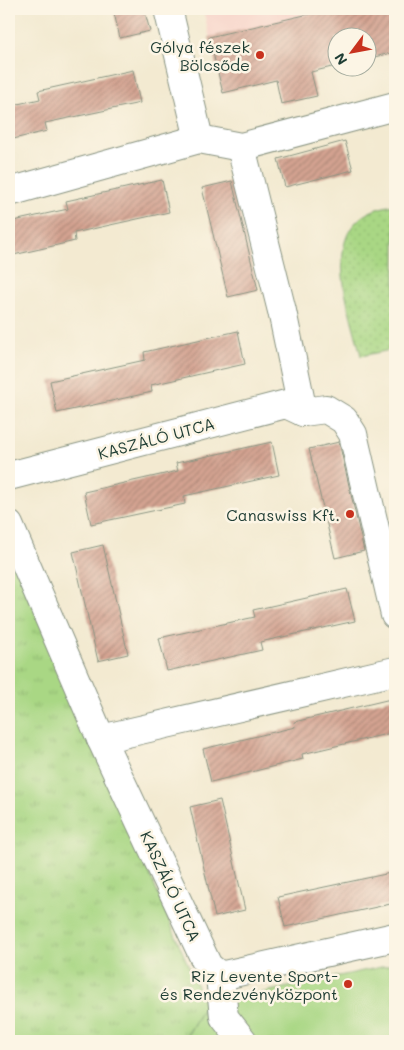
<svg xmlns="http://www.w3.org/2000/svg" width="404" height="1050" viewBox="0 0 404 1050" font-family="Mali,sans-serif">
<defs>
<pattern id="grass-tufts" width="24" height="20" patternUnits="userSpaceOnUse" patternTransform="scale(1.25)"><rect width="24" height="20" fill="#a9d784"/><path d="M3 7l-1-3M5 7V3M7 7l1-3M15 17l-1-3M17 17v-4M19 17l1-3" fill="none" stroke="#91b973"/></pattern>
<pattern id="park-dots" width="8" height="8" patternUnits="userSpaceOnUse" patternTransform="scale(1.25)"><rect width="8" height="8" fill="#a9d784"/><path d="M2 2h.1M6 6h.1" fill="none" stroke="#91b973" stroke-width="1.8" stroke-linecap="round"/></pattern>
<pattern id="building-hatch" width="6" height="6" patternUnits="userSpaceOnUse" patternTransform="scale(1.25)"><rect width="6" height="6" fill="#d4a391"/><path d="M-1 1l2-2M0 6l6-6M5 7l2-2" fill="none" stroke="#ab8677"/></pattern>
</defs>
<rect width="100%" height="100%" fill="#fcf5e5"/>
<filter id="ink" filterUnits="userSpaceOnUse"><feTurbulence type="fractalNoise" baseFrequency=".02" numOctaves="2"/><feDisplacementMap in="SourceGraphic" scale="10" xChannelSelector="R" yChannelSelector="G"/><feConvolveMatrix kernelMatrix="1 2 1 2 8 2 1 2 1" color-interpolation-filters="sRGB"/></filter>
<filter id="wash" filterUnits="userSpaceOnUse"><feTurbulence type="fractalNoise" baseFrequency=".0096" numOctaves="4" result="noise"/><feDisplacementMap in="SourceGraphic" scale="20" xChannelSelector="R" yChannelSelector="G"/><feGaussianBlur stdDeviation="1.12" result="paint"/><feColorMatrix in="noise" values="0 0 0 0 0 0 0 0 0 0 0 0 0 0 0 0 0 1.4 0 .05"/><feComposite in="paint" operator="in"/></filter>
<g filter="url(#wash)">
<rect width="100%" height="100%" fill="#f3ead1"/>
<polygon fill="#f7d1c7" points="203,9 395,9 395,52 367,59 366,38 336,38 336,66 311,72 317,96 281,104 275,80 223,93"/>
<polygon fill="url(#grass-tufts)" stroke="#648a5c" points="9,543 205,1005 187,1035 195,1041 9,1041"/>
<path fill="url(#park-dots)" stroke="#648a5c" d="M395 205V349L361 356C349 304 312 215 395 205Z"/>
<polygon fill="#a9d784" stroke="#648a5c" points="395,964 395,1041 195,1041 187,1036 205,1005"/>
<g id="blocks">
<g fill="url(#building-hatch)">
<polygon points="113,9 144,9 150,31 120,38"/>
<polygon points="331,9 395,9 395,52 366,59 366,38 336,38 336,66 311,72 317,96 281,104 276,80 223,93 209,37"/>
<polygon points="133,70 140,103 45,123 47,131 9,140 9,106 40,99 38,91"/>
<polygon points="345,141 353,170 285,187 278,159"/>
<polygon points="162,180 169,212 74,233 75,241 9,256 9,222 68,209 66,201"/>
<polygon points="232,181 258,290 228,297 202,188"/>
<polygon points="238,331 245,364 151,385 152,392 57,413 50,381 145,360 144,352"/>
<polygon points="272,442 279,475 184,496 185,504 91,524 84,492 178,471 176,463"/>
<polygon points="339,442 364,551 335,558 309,449"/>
<polygon points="103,545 128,654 98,661 73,552"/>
<polygon points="347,589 355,621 260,642 262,650 167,671 159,638 255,617 253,610"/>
<polygon points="395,698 395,732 302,754 303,759 211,782 203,749 295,727 294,722"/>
<polygon points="220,800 245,910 215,917 190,807"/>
<polygon points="395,872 395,903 285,927 278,897"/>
</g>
</g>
</g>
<g filter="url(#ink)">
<use href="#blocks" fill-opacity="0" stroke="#899482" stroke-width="1"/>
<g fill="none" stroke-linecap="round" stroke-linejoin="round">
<defs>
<g id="minor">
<polyline points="168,9 199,139"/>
<polyline points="241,147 282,311 303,412"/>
<polyline points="9,192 199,139 241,147 395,106"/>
<polyline points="9,476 286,404 303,412 326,409 344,420 353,434 395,615"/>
<polyline points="9,525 101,739 208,966 220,976 395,937"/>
<polyline points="101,739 395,671"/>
<polyline points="220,976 224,1017 243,1041"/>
</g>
</defs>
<use href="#minor" stroke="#899482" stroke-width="30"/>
<use href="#minor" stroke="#fff" stroke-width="28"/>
</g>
</g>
<g fill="#c8321e" stroke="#fcf5e5" stroke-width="2">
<circle cx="260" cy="55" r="5"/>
<circle cx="350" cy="514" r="5"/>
<circle cx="348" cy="984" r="5"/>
</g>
<g text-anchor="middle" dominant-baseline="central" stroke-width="5" stroke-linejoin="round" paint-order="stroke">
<g font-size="16" fill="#1f3d34" stroke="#fcf5e5" text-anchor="end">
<text x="250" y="46">Gólya fészek<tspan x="250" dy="18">Bölcsőde</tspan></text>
<text x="340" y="514">Canaswiss Kft.</text>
<text x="338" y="975">Riz Levente Sport-<tspan x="338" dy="18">és Rendezvényközpont</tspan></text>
</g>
<g font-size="16" fill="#1f3d34" stroke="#fcf5e5">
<text transform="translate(156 438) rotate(-15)">KASZÁLÓ UTCA</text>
<text transform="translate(171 886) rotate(65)">KASZÁLÓ UTCA</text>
</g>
</g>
<rect width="404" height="1050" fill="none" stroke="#fcf5e5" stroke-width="30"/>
<g transform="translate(352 52) rotate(238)"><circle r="24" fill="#fcf5e5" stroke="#a4ab9e"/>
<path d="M0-4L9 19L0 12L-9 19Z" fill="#c8321e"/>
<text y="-8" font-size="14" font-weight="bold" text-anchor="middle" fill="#1f3d34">N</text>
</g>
</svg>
